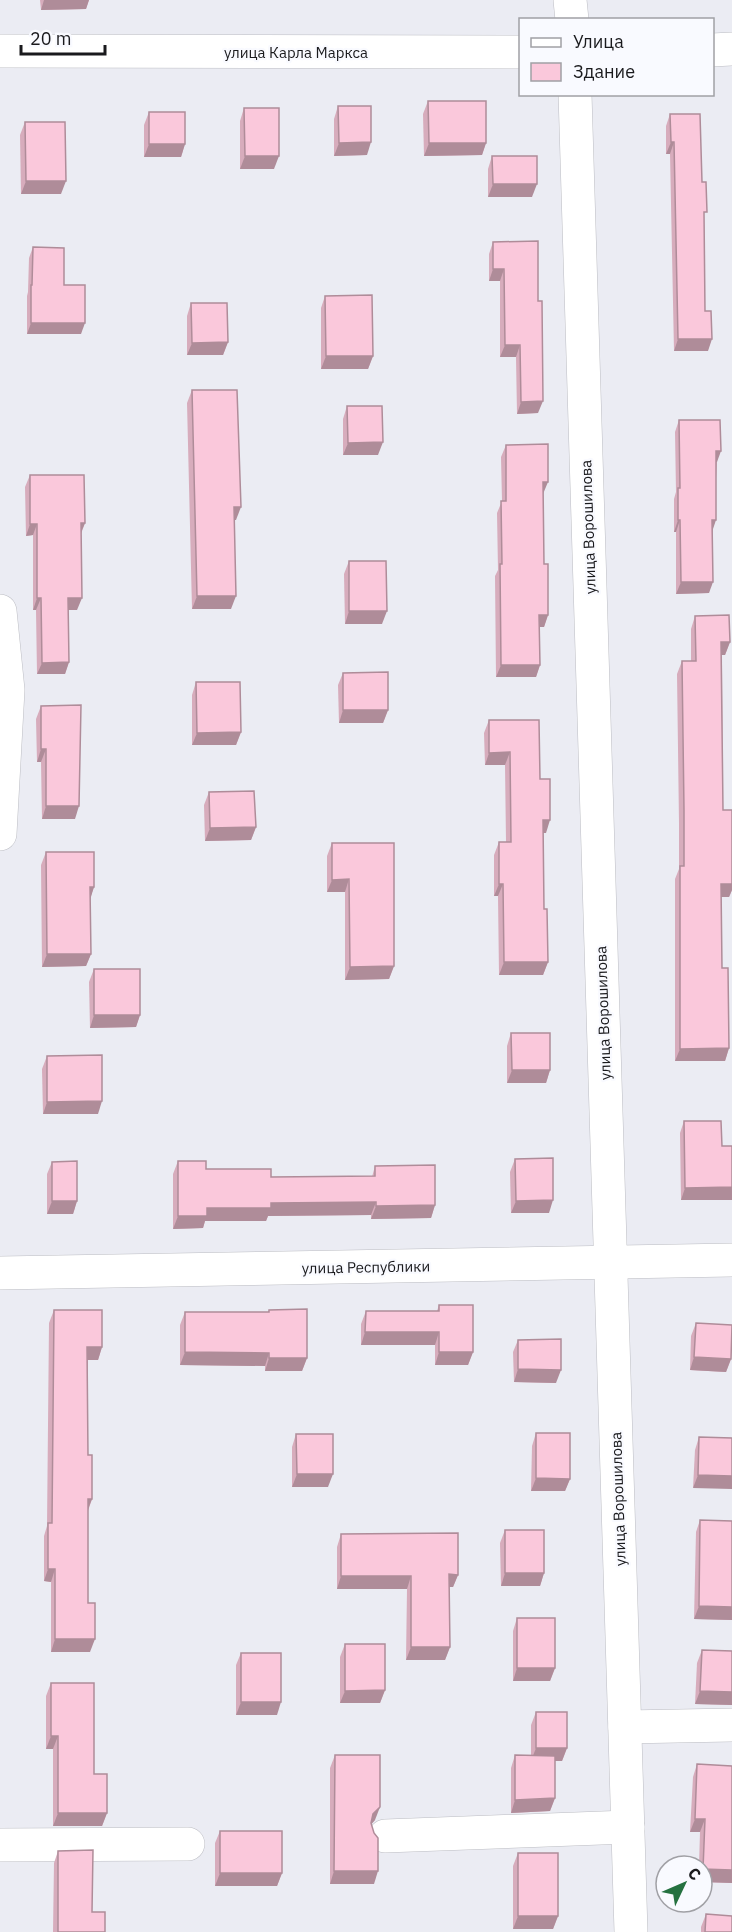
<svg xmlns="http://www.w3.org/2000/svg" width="732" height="1932" viewBox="0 0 732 1932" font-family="'IBM Plex Sans',sans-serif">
<rect width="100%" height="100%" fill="#ebecf3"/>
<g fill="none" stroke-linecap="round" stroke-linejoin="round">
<defs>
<g id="minor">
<polyline points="570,0 572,20"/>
<polyline points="712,50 732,49"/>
<polyline points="0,51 520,52"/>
<polyline points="575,94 631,1932"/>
<polyline points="0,611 8,690 0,834"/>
<polyline points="0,1273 732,1260"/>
<polyline points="625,1727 732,1725"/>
<polyline points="385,1836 628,1827"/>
<polyline points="0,1845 188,1844"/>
</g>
</defs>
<use href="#minor" stroke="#bcbdc3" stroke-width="34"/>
<use href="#minor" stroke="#fff" stroke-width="33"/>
</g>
<g fill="#d7acbc">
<polygon points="40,0 89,0 86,9 41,10"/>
<polygon points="428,101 486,143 482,155 424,156 423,114"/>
<polygon points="338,106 367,155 334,156 334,119"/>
<polygon points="244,108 274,169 240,169 240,121"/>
<polygon points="149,112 185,144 181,157 144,157 144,125"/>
<polygon points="670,114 702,182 704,218 705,311 708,351 674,351 670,154 666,154 666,126"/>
<polygon points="25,122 61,194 21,194 20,135"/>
<polygon points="492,156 532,197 488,197 488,169"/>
<polygon points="493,242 538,301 538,413 517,414 516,357 500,357 500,281 489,281 489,254"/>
<polygon points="33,247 64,285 81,334 27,334 27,296 28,292 29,258"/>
<polygon points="325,296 373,356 368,369 321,369 321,308"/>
<polygon points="191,303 228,342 223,355 187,355 187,316"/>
<polygon points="192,390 236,520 235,520 231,609 192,609 187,403"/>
<polygon points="347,406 378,455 343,455 343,419"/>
<polygon points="679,420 717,462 709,593 676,594 676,532 674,532 674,499 676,492 675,432"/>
<polygon points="506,445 543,494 544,564 548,615 544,627 540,627 540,665 536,677 496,677 495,576 498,570 497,513 502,501 501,457"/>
<polygon points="30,475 85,523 81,534 77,610 68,610 69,662 65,674 37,674 36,610 33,610 33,535 26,536 25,487"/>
<polygon points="349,561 382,624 345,624 344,574"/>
<polygon points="695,616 730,642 725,655 722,655 723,810 732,810 732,890 729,897 721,897 722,968 729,1048 725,1061 675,1061 675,879 679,869 679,823 677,674 682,661 691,661 691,629"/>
<polygon points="343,673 388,710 383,723 339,723 338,685"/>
<polygon points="196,682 241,732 236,745 192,745 192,695"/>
<polygon points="41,706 75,819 42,819 41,762 37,762 36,719"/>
<polygon points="489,720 540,779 546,833 543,833 544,909 548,962 543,975 499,975 498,896 494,896 494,855 499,842 506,842 505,765 485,765 484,733"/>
<polygon points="209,792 256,827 251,840 205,841 204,805"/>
<polygon points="332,843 394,966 389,979 345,980 345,892 327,892 327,856"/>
<polygon points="46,852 94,887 90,898 91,954 86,966 42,967 41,865"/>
<polygon points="94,969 140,1015 136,1027 90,1028 89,982"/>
<polygon points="511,1033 550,1070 546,1083 507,1083 507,1046"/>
<polygon points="47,1056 98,1114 43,1114 42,1069"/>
<polygon points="684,1121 722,1146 732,1146 732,1200 681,1200 680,1133"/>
<polygon points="515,1159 549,1213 511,1213 510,1172"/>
<polygon points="178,1161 206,1169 271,1177 372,1177 375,1166 435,1205 431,1218 371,1219 371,1215 268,1216 266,1221 205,1221 203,1228 173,1229 173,1174"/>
<polygon points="52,1162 77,1201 73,1214 47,1214 47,1174"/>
<polygon points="439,1305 473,1352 468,1365 435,1365 435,1345 361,1345 361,1324 366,1311 437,1311"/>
<polygon points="54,1310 102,1347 98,1360 88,1360 88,1455 92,1499 88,1511 88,1603 90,1652 51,1652 51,1582 44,1581 44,1536 47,1526 49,1323"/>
<polygon points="269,1310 307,1358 302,1371 265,1371 265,1366 180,1365 180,1325 185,1312 268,1312"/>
<polygon points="696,1323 731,1359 726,1372 690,1370 691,1336"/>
<polygon points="518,1340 556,1383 514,1382 513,1352"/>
<polygon points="536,1433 570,1479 565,1491 531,1491 532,1446"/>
<polygon points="296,1434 328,1487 292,1487 292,1447"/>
<polygon points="699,1437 732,1438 693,1488 695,1450"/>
<polygon points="700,1520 732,1521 732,1620 694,1619 696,1532"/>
<polygon points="505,1530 544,1573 540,1586 501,1586 500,1543"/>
<polygon points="341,1534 458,1575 453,1587 449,1587 450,1647 445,1660 406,1660 407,1589 337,1589 337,1547"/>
<polygon points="517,1618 555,1668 550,1681 513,1681 513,1631"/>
<polygon points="345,1644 385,1690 380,1703 340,1703 340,1657"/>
<polygon points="702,1650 732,1651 732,1705 695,1704 697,1663"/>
<polygon points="241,1653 277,1715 236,1715 236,1665"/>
<polygon points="51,1683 94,1774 107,1813 102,1826 53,1826 53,1749 46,1749 46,1696"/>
<polygon points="536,1712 567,1748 562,1761 555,1761 555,1798 550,1811 511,1813 511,1768 515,1755 531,1756 531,1725"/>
<polygon points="335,1755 375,1820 371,1824 374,1884 330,1884 330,1768"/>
<polygon points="697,1764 732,1766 732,1883 702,1882 702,1866 699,1866 700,1832 690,1832 693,1777"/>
<polygon points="220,1831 282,1873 277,1886 215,1886 215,1843"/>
<polygon points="58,1851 92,1912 105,1932 53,1932 54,1863"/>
<polygon points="518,1853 558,1916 553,1929 513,1929 513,1866"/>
<polygon points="706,1914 732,1932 701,1932 701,1927"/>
</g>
<g fill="#af8c99">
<polygon points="44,0 89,0 86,9 41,10"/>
<polygon points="371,142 367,155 334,156 339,143"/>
<polygon points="671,142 674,142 670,154 666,154"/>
<polygon points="429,143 486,143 482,155 424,156"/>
<polygon points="149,144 185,144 181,157 144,157"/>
<polygon points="245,156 279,156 274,169 240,169"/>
<polygon points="26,181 66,181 61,194 21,194"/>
<polygon points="493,184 537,184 532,197 488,197"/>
<polygon points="493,269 504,269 500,281 489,281"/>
<polygon points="31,323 85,323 81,334 27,334"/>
<polygon points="678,339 712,339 708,351 674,351"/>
<polygon points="228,342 223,355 187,355 192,343"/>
<polygon points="505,345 520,345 516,357 500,357"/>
<polygon points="326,356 373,356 368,369 321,369"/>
<polygon points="543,401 538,413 517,414 521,402"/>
<polygon points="383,442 378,455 343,455 348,443"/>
<polygon points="716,451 721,451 717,462 712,462"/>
<polygon points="543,482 548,482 543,494"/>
<polygon points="234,507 241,507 236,520 230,520"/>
<polygon points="678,520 680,520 676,532 674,532"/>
<polygon points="712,520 716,520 712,532"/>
<polygon points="81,523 85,523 80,535"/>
<polygon points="30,524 37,524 33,535 26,536"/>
<polygon points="681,582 713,582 709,593 676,594"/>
<polygon points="197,596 236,596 231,609 192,609"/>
<polygon points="37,598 41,598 36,610 33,610"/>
<polygon points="68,598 82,598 77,610 64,610"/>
<polygon points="349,611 387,611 382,624 345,624"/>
<polygon points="539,615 548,615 544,627 535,627"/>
<polygon points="721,642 730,642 725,655 717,655"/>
<polygon points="69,662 65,674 37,674 42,663"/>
<polygon points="501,665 540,665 536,677 496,677"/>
<polygon points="343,710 388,710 383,723 339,723"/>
<polygon points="241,732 236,745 192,745 197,733"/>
<polygon points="41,749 46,749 41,762 37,762"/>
<polygon points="510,752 505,765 485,765 489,753"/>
<polygon points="46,806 79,806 75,819 42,819"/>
<polygon points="543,820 550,820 546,833 538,833"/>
<polygon points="256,827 251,840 205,841 210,828"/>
<polygon points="349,879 345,892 327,892 332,880"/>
<polygon points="499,884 503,884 498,896 494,896"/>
<polygon points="721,884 732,884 732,890 729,897 716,897"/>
<polygon points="90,887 94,887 90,900"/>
<polygon points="47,954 91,954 86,966 42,967"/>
<polygon points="504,962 548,962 543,975 499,975"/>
<polygon points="394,966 389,979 345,980 350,967"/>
<polygon points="94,1015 140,1015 136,1027 90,1028"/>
<polygon points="729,1048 725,1061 675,1061 680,1049"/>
<polygon points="512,1070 550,1070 546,1083 507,1083"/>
<polygon points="102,1101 98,1114 43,1114 47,1102"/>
<polygon points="732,1187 732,1200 681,1200 685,1188"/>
<polygon points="553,1200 549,1213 511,1213 516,1201"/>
<polygon points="52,1201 77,1201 73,1214 47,1214"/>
<polygon points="376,1202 371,1215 268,1216 266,1221 205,1221 203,1228 173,1229 178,1216 207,1208 271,1203"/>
<polygon points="435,1205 431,1218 371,1219 376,1206"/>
<polygon points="365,1332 439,1332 435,1345 361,1345"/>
<polygon points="87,1347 102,1347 98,1360 83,1360"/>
<polygon points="185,1352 269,1353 265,1366 180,1365"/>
<polygon points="439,1352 473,1352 468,1365 435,1365"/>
<polygon points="694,1357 731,1359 726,1372 690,1370"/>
<polygon points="269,1358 307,1358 302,1371 265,1371"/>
<polygon points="518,1369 561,1370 556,1383 514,1382"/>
<polygon points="297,1474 333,1474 328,1487 292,1487"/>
<polygon points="698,1475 732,1476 732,1489 693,1488"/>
<polygon points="536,1478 570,1479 565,1491 531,1491"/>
<polygon points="88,1499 92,1499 87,1512"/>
<polygon points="48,1569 55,1569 51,1582 44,1581"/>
<polygon points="505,1573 544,1573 540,1586 501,1586"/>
<polygon points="449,1574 458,1575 453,1587 444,1587"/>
<polygon points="341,1576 411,1576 407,1589 337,1589"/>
<polygon points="699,1606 732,1607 732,1620 694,1619"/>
<polygon points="55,1639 95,1639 90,1652 51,1652"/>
<polygon points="411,1647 450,1647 445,1660 406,1660"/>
<polygon points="517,1668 555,1668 550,1681 513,1681"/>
<polygon points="385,1690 380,1703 340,1703 345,1691"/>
<polygon points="700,1691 732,1692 732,1705 695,1704"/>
<polygon points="241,1702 281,1702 277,1715 236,1715"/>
<polygon points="51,1736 58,1736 53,1749 46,1749"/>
<polygon points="536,1748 567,1748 562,1761 531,1761"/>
<polygon points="555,1798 550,1811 511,1813 515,1800"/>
<polygon points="380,1807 375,1820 369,1827 373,1814"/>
<polygon points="58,1813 107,1813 102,1826 53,1826"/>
<polygon points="695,1819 705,1819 700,1832 690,1832"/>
<polygon points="703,1869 732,1870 732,1883 702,1882"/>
<polygon points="334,1871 378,1871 374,1884 330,1884"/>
<polygon points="220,1873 282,1873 277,1886 215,1886"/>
<polygon points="518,1916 558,1916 553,1929 513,1929"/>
</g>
<g fill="#fac8db" stroke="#af8c99" stroke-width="1.5">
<polygon points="428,101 486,101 486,143 429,143"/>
<polygon points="338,106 371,106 371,142 339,143"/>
<polygon points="244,108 279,108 279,156 245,156"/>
<rect x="149" y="112" width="36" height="32"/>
<polygon points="670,114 700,114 702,182 706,182 707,212 704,212 705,311 711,311 712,339 678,339 674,142 671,142"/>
<polygon points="25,122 65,122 66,181 26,181"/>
<polygon points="492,156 537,156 537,184 493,184"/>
<polygon points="538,241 538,301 542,301 543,401 521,402 520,345 505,345 504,269 493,269 493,242"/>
<polygon points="33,247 64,248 64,285 85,285 85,323 31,323 31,285 32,285"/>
<polygon points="372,295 373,356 326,356 325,296"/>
<polygon points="191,303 227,303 228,342 192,343"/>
<polygon points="192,390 237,390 241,507 234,507 236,596 197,596"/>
<polygon points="347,406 382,406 383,442 348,443"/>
<polygon points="679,420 720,420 721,451 716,451 716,520 712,520 713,582 681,582 680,520 678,520 678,488 680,488"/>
<polygon points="548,444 548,482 543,482 544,564 548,564 548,615 539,615 540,665 501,665 500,564 502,564 501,501 506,501 506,445"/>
<polygon points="30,475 84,475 85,523 81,523 82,598 68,598 69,662 42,663 41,598 37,598 37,524 30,524"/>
<polygon points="349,561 386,561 387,611 349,611"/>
<polygon points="729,615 730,642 721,642 723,810 732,810 732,884 721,884 722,968 728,968 729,1048 680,1049 680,866 684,866 684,810 682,661 696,661 695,616"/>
<polygon points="388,672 388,710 343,710 343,673"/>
<polygon points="196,682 240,682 241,732 197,733"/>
<polygon points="81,705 79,806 46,806 46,749 41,749 41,706"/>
<polygon points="489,720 539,720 540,779 550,779 550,820 543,820 544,909 547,909 548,962 504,962 503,884 499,884 499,842 511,842 510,752 489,753"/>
<polygon points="254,791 256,827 210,828 209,792"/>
<polygon points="332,843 394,843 394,966 350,967 349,879 332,880"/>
<polygon points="46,852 94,852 94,887 90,887 91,954 47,954"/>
<rect x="94" y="969" width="46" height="46"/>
<polygon points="511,1033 550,1033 550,1070 512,1070"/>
<polygon points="102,1055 102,1101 47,1102 47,1056"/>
<polygon points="684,1121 721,1121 722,1146 732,1146 732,1187 685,1188"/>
<polygon points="553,1158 553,1200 516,1201 515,1159"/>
<polygon points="77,1161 77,1201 52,1201 52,1162"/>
<polygon points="178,1161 206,1161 206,1169 271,1169 271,1177 375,1176 375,1166 435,1165 435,1205 376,1206 376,1202 271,1203 271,1208 207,1208 207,1216 178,1216"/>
<polygon points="439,1305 473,1305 473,1352 439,1352 439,1332 365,1332 366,1311 439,1311"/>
<polygon points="307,1309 307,1358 269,1358 269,1353 185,1352 185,1312 269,1312 269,1310"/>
<polygon points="54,1310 102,1310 102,1347 87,1347 88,1455 92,1455 92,1499 88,1499 88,1603 95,1603 95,1639 55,1639 55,1569 48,1569 48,1523 52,1523"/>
<polygon points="696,1323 732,1325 731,1359 694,1357"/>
<polygon points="561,1339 561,1370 518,1369 518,1340"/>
<polygon points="536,1433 570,1433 570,1479 536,1478"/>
<polygon points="296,1434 333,1434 333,1474 297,1474"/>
<polygon points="699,1437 732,1438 732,1476 698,1475"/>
<polygon points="700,1520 732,1521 732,1607 699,1606"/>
<rect x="505" y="1530" width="39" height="43"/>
<polygon points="458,1533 458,1575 449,1574 450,1647 411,1647 411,1576 341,1576 341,1534"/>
<rect x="517" y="1618" width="38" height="50"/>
<polygon points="345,1644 385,1644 385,1690 345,1691"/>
<polygon points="702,1650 732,1651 732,1692 700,1691"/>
<rect x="241" y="1653" width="40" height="49"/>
<polygon points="51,1683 94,1683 94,1774 107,1774 107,1813 58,1813 58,1736 51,1736"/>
<rect x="536" y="1712" width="31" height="36"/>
<polygon points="335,1755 380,1755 380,1807 373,1814 371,1823 374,1833 378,1838 378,1871 334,1871"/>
<polygon points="515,1755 555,1756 555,1798 515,1800"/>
<polygon points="697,1764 732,1766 732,1870 703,1869 705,1819 695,1819"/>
<rect x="220" y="1831" width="62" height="42"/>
<polygon points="93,1850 92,1912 105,1912 105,1932 58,1932 58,1851"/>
<rect x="518" y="1853" width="40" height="63"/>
<polygon points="706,1914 732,1916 732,1932 705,1932"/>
</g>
<g text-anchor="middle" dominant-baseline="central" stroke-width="4.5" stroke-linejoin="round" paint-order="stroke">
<g font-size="15" fill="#1a1a1d" stroke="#f9faff">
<text x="296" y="52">улица Карла Маркса</text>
<text transform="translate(588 527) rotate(-92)">улица Ворошилова</text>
<text transform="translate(603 1013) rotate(-92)">улица Ворошилова</text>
<text transform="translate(366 1267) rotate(-1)">улица Республики</text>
<text transform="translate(618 1499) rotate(-92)">улица Ворошилова</text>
</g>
</g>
<rect x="519" y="18" width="195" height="78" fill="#f9faff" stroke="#a0a0a5" stroke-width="1.5"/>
<rect x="531" y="38" width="30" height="9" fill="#ffffff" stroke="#a0a0a5" stroke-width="1.5"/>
<text x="573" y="48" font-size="18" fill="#1a1a1d">Улица</text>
<rect x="531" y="63" width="30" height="18" fill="#fac8db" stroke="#a0a0a5" stroke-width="1.5"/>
<text x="573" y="78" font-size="18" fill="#1a1a1d">Здание</text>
<g transform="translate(684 1884) rotate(46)"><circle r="28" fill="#f9faff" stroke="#a0a0a5" stroke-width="1.5"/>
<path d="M0-4.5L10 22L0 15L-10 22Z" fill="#257140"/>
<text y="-9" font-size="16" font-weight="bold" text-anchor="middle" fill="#1a1a1d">С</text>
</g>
<path d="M21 45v9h84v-9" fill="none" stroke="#1a1a1d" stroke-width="3"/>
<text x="30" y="45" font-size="18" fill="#1a1a1d" stroke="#f9faff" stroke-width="4.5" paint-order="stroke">20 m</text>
</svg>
